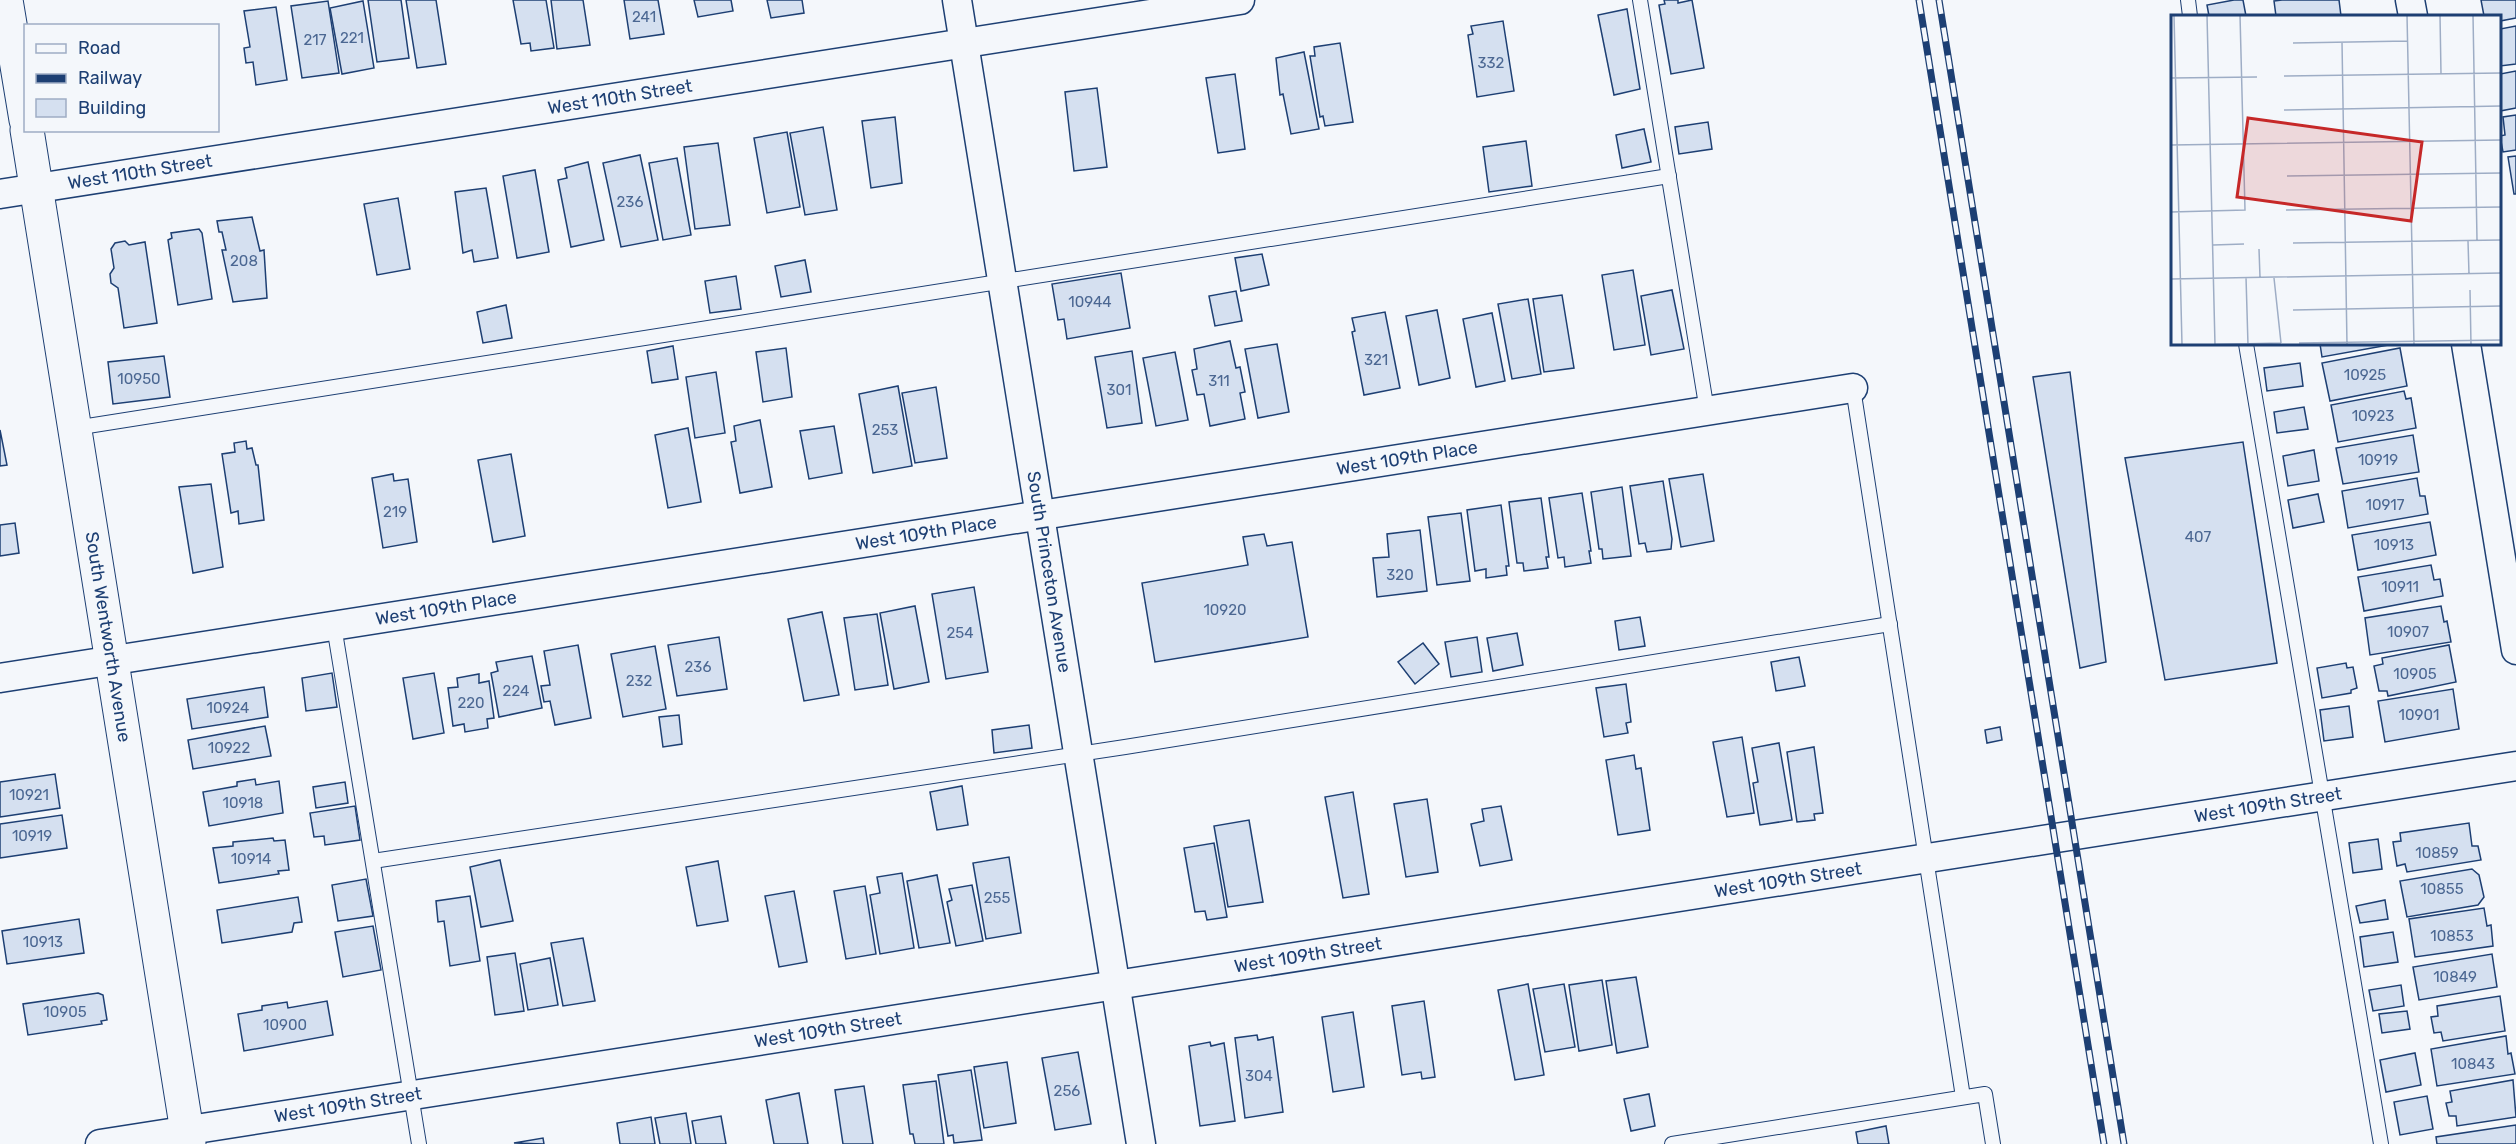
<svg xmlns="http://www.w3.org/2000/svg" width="2516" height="1144" viewBox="0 0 2516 1144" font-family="Rubik,sans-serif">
<rect width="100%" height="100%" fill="#f4f7fb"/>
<g fill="#d5e0f0" stroke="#1d3f73" stroke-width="1.5">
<polygon points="368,0 401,0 409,58 377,62"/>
<polygon points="406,0 436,0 446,64 417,68"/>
<polygon points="513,0 546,0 554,48 531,51 530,43 521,44"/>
<polygon points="551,0 583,0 590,45 557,49"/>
<polygon points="624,0 658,0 664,34 630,39"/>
<polygon points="694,0 731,0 733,11 698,17"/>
<polygon points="767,0 802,0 804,13 771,18"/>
<polygon points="1664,0 1678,0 1678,3 1692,0 1704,68 1671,74 1659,5 1665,4"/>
<polygon points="2234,0 2243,0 2246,16 2209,16 2207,5"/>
<polygon points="2282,0 2339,0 2341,16 2276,16 2274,1"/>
<polygon points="2481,0 2516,0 2516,18 2500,21 2500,16 2484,16"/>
<polygon points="328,1 339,73 302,78 291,6"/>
<polygon points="363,1 374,68 342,74 330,8"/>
<polygon points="276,7 287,80 256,85 253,62 246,63 244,48 250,47 244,11"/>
<polygon points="1627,9 1640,89 1614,95 1598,15"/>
<polygon points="1503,21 1514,91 1477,97 1468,35 1473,34 1471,26"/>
<polygon points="2516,26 2516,64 2500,66 2500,29"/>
<polygon points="1340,43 1353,122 1325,126 1323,116 1320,117 1310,56 1315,56 1314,47"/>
<polygon points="1304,52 1319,129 1291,134 1283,94 1280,95 1276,58"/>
<polygon points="2516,71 2516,108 2500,111 2500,74"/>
<polygon points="1235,74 1245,149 1218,153 1206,78"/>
<polygon points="1097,88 1107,167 1074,171 1065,92"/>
<polygon points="2516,115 2516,150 2503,152 2500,136 2505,135 2503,117"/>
<polygon points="895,117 902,183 871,188 862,121"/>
<polygon points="1708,122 1712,149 1679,154 1675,127"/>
<polygon points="823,127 837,210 805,215 790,133"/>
<polygon points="1644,129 1651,162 1622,168 1616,135"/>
<polygon points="787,132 800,207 767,213 754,138"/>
<polygon points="1526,141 1532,186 1489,192 1483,147"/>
<polygon points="718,143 730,225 695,229 684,147"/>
<polygon points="640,155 658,240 621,247 603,163"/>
<polygon points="2516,156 2516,194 2514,194 2508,157"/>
<polygon points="677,158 691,235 663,240 649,163"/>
<polygon points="588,162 604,240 571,247 558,180 567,178 565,168"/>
<polygon points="535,170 549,252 517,258 503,176"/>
<polygon points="486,188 498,258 474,262 472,250 463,253 455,192"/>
<polygon points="398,198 410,269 377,275 364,204"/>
<polygon points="252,217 260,251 264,250 267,298 233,302 222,250 226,250 222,232 219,232 217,221"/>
<polygon points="199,229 202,233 212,299 178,305 168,240 172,238 171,233"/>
<polygon points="125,241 129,245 145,242 157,323 124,328 118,288 111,283 110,274 114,268 111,249 115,243"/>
<polygon points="1262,254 1269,285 1241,291 1235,258"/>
<polygon points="805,260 811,292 781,297 775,266"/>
<polygon points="1633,270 1645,345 1614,350 1602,275"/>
<polygon points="1121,273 1130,328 1067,339 1064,319 1058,320 1052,284"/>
<polygon points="736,276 741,309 710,313 705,281"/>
<polygon points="1672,290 1684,349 1651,355 1641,296"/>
<polygon points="1236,291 1242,321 1215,326 1209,296"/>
<polygon points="1562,295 1574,368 1544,372 1533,299"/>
<polygon points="1528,299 1541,374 1512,379 1498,304"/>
<polygon points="506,305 512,338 483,343 477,312"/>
<polygon points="1437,310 1450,378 1419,385 1406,316"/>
<polygon points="1385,312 1400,388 1364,395 1352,332 1355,331 1352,318"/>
<polygon points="1492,313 1505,381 1476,387 1463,319"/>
<polygon points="1230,341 1236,368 1240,367 1245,392 1240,393 1245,419 1210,426 1204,394 1197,395 1192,370 1197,369 1194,349"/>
<polygon points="1277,344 1289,412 1258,418 1245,349"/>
<polygon points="2320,344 2394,344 2322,357"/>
<polygon points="673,346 678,379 652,383 647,351"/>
<polygon points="786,348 792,397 763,402 756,352"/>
<polygon points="2400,348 2407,386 2330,401 2322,363"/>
<polygon points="1132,351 1142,423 1107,428 1095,357"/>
<polygon points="1175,352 1188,420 1156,426 1143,358"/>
<polygon points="164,356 170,397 113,404 108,362"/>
<polygon points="2300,363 2303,386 2267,391 2264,368"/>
<polygon points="716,372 725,433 695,438 686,377"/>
<polygon points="2070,372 2106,662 2080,668 2033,377"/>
<polygon points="898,386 912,466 873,473 859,394"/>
<polygon points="936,387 947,458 915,463 902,393"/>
<polygon points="2404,391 2406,399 2411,398 2416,428 2338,442 2331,405"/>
<polygon points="2304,407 2308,429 2277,433 2274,412"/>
<polygon points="760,420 772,487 740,493 731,442 736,441 734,426"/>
<polygon points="834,426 842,473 809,479 800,431"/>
<polygon points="688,428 701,502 668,508 655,435"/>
<polygon points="0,430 7,465 0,466"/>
<polygon points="2413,435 2419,472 2343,484 2336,448"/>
<polygon points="246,441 247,449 252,448 256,465 258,465 264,520 239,524 238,511 231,513 222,454 235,452 234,443"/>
<polygon points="2243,442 2277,663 2165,680 2125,458"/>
<polygon points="2314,450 2319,481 2288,486 2283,456"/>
<polygon points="511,454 525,536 493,542 478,460"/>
<polygon points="393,474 394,481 408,479 417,542 383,548 372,478"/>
<polygon points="1703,474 1714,541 1681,547 1669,479"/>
<polygon points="2417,478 2420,496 2425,496 2428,514 2348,528 2342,491"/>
<polygon points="1663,481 1672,539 1671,549 1647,552 1645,543 1639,544 1630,486"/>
<polygon points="211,484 223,567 193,573 179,487"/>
<polygon points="1622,487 1631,556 1603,559 1602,549 1599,549 1591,492"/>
<polygon points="1582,493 1591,551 1589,551 1591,563 1565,567 1564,557 1558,558 1549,498"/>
<polygon points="2318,494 2324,522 2293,528 2288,500"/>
<polygon points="1541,498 1549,557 1546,557 1548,568 1524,571 1523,563 1517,563 1509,502"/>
<polygon points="1501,505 1509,566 1506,566 1507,575 1486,578 1486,569 1475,571 1467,510"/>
<polygon points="1461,513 1470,581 1437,585 1428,517"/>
<polygon points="2430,522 2436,555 2358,570 2352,535"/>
<polygon points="15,523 19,553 0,556 0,525"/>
<polygon points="1420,530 1427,591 1377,597 1373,558 1389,557 1387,534"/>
<polygon points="1264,534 1267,546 1292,542 1308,637 1155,662 1142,583 1248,565 1243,537"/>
<polygon points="2431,565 2434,580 2440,579 2443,596 2364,611 2358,577"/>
<polygon points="974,587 988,672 946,679 932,594"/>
<polygon points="915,606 929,682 894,689 880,613"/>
<polygon points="2441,606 2444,622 2447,621 2451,642 2370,655 2365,618"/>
<polygon points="822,612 839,695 804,701 788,619"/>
<polygon points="877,614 888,685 855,690 844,618"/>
<polygon points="1640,617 1645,646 1619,650 1615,621"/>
<polygon points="1517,633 1523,665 1493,671 1487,638"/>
<polygon points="719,637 727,689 677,696 668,645"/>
<polygon points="1477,637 1482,672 1451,677 1445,642"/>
<polygon points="1423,643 1439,664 1415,684 1398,662"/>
<polygon points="578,645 591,718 555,725 550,701 544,702 541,686 550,685 544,651"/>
<polygon points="2449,645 2456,682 2388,696 2387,691 2379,691 2374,666 2383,664 2382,658"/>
<polygon points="655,646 666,709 623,717 611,654"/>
<polygon points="532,656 542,708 499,717 491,673 498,671 496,662"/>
<polygon points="1799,657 1805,686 1776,691 1771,662"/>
<polygon points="2346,663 2347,668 2353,667 2357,688 2351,690 2351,693 2322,698 2317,668"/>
<polygon points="332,673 337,707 306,711 302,678"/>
<polygon points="434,673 444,733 413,739 403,678"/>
<polygon points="479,674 479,683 489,681 494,718 487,719 488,728 465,732 464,724 453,726 448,688 458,687 457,678"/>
<polygon points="1626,684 1631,722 1626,723 1628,733 1604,737 1596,688"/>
<polygon points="264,687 268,717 192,729 187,699"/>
<polygon points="2453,689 2459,729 2385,742 2378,701"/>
<polygon points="2349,706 2353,737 2324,741 2320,710"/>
<polygon points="679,715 682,744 663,747 659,717"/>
<polygon points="1029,725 1032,748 994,753 992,730"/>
<polygon points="265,726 271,756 193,769 188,740"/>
<polygon points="2000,727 2002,740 1987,743 1985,730"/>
<polygon points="1742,737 1754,813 1727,817 1713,742"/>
<polygon points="1779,743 1792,820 1760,825 1753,783 1758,782 1752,748"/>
<polygon points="1814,747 1823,813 1814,814 1815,820 1797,822 1787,752"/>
<polygon points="1634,755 1636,769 1641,768 1650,830 1618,835 1606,760"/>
<polygon points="55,774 60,808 0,817 0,782"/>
<polygon points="255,779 256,785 279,781 283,813 209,826 203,792 237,786 237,782"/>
<polygon points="345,782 348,803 316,808 313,787"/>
<polygon points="962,786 968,825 937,830 930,792"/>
<polygon points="1353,792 1369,894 1343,898 1325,797"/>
<polygon points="1427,799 1438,872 1406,877 1394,804"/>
<polygon points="355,806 360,840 325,845 324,836 314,837 310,813"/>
<polygon points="1501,806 1512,860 1480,866 1471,824 1484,821 1482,809"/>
<polygon points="62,815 67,848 0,858 0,824"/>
<polygon points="1249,820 1263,902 1228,907 1214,826"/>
<polygon points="2469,823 2472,846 2478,846 2481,860 2407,872 2405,864 2397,866 2393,842 2401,841 2400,833"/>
<polygon points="273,838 274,841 285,840 289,870 278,871 279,874 219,883 213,848 233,846 233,842"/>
<polygon points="2378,839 2382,869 2353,873 2349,843"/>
<polygon points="1214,843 1227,917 1207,920 1205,911 1195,912 1184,848"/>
<polygon points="1009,857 1021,933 986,939 973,863"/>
<polygon points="500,860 513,921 481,927 470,867"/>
<polygon points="718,861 728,921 697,926 686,867"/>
<polygon points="2472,869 2479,875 2484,897 2478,905 2407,917 2400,881"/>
<polygon points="902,873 914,948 880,954 870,895 880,893 877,877"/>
<polygon points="937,875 950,943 919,948 907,881"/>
<polygon points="366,879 373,916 338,921 332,885"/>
<polygon points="972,885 983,941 956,946 947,902 952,900 949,889"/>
<polygon points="865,886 876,954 846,959 834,891"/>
<polygon points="794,891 807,962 779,967 765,896"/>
<polygon points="470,896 480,961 450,966 444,921 438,922 436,901"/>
<polygon points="298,897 302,922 294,923 292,932 222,943 217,910"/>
<polygon points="2385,900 2388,919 2360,923 2356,906"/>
<polygon points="2484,908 2487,926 2491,925 2493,946 2415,957 2409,919"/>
<polygon points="79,919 84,953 7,964 2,931"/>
<polygon points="373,926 381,970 343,977 335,932"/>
<polygon points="2393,932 2398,962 2364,967 2360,937"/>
<polygon points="583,938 595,1001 563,1006 551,943"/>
<polygon points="515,953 524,1011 495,1015 487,957"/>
<polygon points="2492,954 2497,987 2419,1000 2413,967"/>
<polygon points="550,958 558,1005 528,1010 520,964"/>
<polygon points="1636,977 1648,1047 1617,1053 1606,981"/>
<polygon points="1602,980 1612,1045 1579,1051 1569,985"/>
<polygon points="1528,984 1544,1075 1515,1080 1498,990"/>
<polygon points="1564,984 1575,1047 1545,1052 1533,989"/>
<polygon points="2401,985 2404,1006 2373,1011 2369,990"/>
<polygon points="98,993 103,995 107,1020 101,1021 102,1024 28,1035 23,1004"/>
<polygon points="2500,996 2505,1031 2443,1041 2441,1032 2434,1033 2431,1017 2438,1016 2437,1006"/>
<polygon points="327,1001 333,1035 244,1051 238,1014 262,1010 262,1006 287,1002 288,1008"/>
<polygon points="1424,1001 1435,1077 1422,1079 1421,1072 1402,1075 1392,1006"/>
<polygon points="2407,1011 2410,1029 2382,1033 2379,1014"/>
<polygon points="1353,1012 1364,1087 1333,1092 1322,1017"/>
<polygon points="1257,1035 1258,1040 1273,1037 1283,1112 1245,1118 1235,1038"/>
<polygon points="2506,1036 2508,1054 2511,1053 2515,1074 2437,1086 2431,1049"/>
<polygon points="1210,1042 1211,1046 1224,1043 1235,1121 1200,1126 1189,1046"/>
<polygon points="1078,1052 1091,1124 1055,1130 1042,1058"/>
<polygon points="2415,1053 2421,1085 2386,1092 2380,1060"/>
<polygon points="1007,1062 1016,1123 984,1128 974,1067"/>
<polygon points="971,1070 982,1140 954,1143 953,1135 948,1136 938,1075"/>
<polygon points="2513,1080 2516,1117 2457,1126 2456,1116 2449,1116 2446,1103 2452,1102 2450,1091"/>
<polygon points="936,1081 944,1144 915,1144 913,1134 910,1134 903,1085"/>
<polygon points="864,1086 873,1144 843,1144 835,1090"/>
<polygon points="799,1093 808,1144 774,1144 766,1100"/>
<polygon points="1649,1094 1655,1126 1631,1131 1624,1099"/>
<polygon points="2427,1096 2433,1129 2400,1135 2394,1102"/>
<polygon points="686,1113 691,1144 660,1144 655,1118"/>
<polygon points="721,1116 726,1144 696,1144 692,1121"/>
<polygon points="651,1117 655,1144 620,1144 617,1123"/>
<polygon points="2516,1125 2516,1144 2437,1144 2436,1137"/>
<polygon points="1886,1126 1889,1144 1858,1144 1856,1132"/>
<polygon points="543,1138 544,1144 514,1143"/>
</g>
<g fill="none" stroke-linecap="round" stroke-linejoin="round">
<defs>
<g id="service">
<polyline points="1640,0 1707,411"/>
<polyline points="2188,0 2190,16"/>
<polyline points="2246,344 2381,1144"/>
<polyline points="1853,388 1963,1097"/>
<polyline points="75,428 1669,176"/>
<polyline points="334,626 419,1144"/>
<polyline points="373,861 1125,747 1890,624"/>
<polyline points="1672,1144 1985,1094 1993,1144"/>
</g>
<g id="minor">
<polyline points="957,0 1141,1144"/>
<polyline points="2410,0 2413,16"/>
<polyline points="0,194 1240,0"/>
<polyline points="2466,344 2516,650"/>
<polyline points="0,678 1853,388"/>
<polyline points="100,1144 2516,766"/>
</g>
<g id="tertiary">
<polyline points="6,0 26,120"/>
<polyline points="27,130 189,1144"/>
</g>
</defs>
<use href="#service" stroke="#1d3f73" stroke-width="16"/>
<use href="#minor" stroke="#1d3f73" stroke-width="31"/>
<use href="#tertiary" stroke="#1d3f73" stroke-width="35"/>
<use href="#service" stroke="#f4f7fb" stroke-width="14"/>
<use href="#minor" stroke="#f4f7fb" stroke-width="28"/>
<use href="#tertiary" stroke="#f4f7fb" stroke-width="33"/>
<defs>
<g id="rail">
<polyline points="1919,0 2104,1144"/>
<polyline points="1939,0 2124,1144"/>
</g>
</defs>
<use href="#rail" stroke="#1d3f73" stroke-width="7"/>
<use href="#rail" stroke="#f4f7fb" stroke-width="4.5" stroke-dasharray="14" stroke-linecap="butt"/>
</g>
<g text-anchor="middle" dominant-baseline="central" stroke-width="4.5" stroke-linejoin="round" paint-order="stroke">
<g font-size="15" fill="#4b6792">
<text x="644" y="17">241</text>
<text x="352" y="38">221</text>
<text x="315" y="40">217</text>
<text x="1491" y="63">332</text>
<text x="630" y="202">236</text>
<text x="244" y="261">208</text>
<text x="1090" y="302">10944</text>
<text x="1376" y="360">321</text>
<text x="2365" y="375">10925</text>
<text x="139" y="379">10950</text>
<text x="1219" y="381">311</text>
<text x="1119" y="390">301</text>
<text x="2373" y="416">10923</text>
<text x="885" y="430">253</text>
<text x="2378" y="460">10919</text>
<text x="2385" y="505">10917</text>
<text x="395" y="512">219</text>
<text x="2198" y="537">407</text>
<text x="2394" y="545">10913</text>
<text x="1400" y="575">320</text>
<text x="2400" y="587">10911</text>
<text x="1225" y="610">10920</text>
<text x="2408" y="632">10907</text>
<text x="960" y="633">254</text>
<text x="698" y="667">236</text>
<text x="2415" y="674">10905</text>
<text x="639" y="681">232</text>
<text x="516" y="691">224</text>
<text x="471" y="703">220</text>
<text x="228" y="708">10924</text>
<text x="2419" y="715">10901</text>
<text x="229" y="748">10922</text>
<text x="29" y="795">10921</text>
<text x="243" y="803">10918</text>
<text x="32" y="836">10919</text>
<text x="2437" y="853">10859</text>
<text x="251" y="859">10914</text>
<text x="2442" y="889">10855</text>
<text x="997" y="898">255</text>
<text x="2452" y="936">10853</text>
<text x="43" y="942">10913</text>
<text x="2455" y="977">10849</text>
<text x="65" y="1012">10905</text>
<text x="285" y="1025">10900</text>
<text x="2473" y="1064">10843</text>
<text x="1259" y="1076">304</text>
<text x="1067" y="1091">256</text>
</g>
<g font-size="18" fill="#1d3f73" stroke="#f4f7fb">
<text transform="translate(620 97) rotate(-9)">West 110th Street</text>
<text transform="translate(140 172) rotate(-9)">West 110th Street</text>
<text transform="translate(1407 458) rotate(-9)">West 109th Place</text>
<text transform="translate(926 533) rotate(-9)">West 109th Place</text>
<text transform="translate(1049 572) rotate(81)">South Princeton Avenue</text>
<text transform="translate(446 608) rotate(-9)">West 109th Place</text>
<text transform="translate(108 637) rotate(81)">South Wentworth Avenue</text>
<text transform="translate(2268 805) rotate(-9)">West 109th Street</text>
<text transform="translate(1788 880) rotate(-9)">West 109th Street</text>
<text transform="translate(1308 955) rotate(-9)">West 109th Street</text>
<text transform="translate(828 1030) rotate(-9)">West 109th Street</text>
<text transform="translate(348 1105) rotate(-9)">West 109th Street</text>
</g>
</g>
<g transform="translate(2171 15)">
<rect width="330" height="330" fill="#f4f7fb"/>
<path fill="none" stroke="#9eadc5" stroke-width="1.5" d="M3 0 11 330M36 0 44 330M236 0 243 330M269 0 270 59M302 0 306 225M171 27 176 330M122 28 237 26M113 61 330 58M0 63 86 62M113 95 330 91M0 130 330 125M116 161 330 158M115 195 330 192M0 197 74 195 69 0M297 226 298 259M122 228 330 225M42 230 73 229M88 234 89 262M75 262 77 330M103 263 110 328M0 264 330 258M299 275 300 330M122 295 330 291M128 328 330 325M22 330 110 328"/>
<path fill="#c62828" fill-opacity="0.15" stroke="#c62828" stroke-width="3" d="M77 103 251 127 240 206 66 182Z"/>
<rect width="330" height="330" fill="none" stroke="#1d3f73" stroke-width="3"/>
</g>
<rect x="24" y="24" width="195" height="108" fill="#f4f7fb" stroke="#9eadc5" stroke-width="1.5"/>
<rect x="36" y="44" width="30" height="9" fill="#f4f7fb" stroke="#9eadc5" stroke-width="1.5"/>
<text x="78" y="54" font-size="18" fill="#1d3f73">Road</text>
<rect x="36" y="74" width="30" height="9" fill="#1d3f73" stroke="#9eadc5" stroke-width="1.5"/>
<text x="78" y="84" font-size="18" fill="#1d3f73">Railway</text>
<rect x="36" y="99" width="30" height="18" fill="#d5e0f0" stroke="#9eadc5" stroke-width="1.5"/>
<text x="78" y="114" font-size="18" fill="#1d3f73">Building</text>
</svg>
